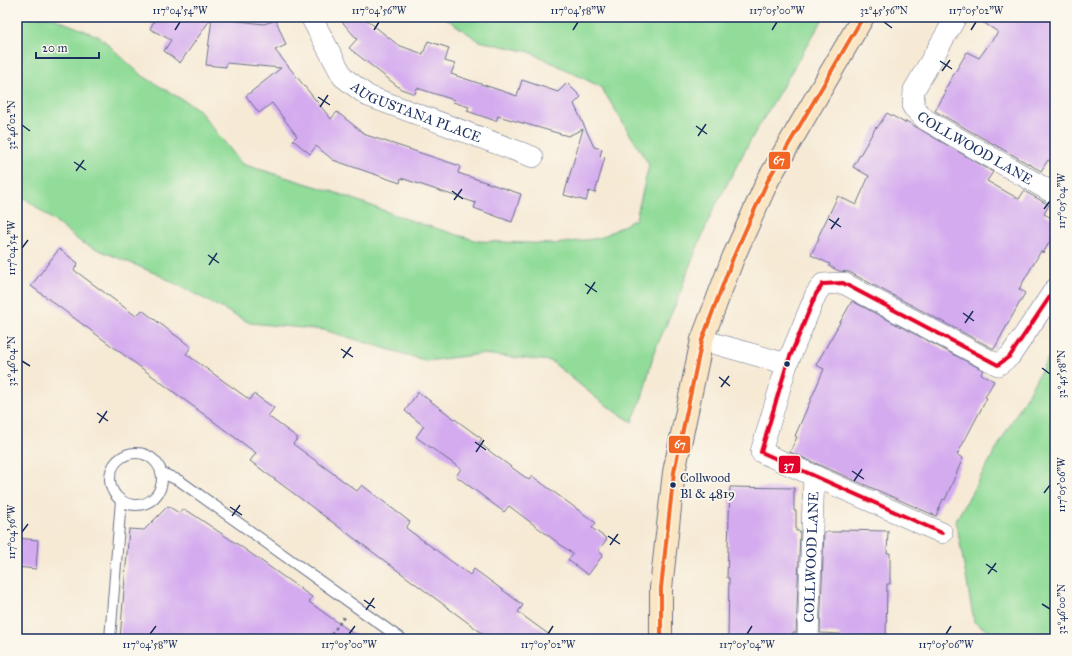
<svg xmlns="http://www.w3.org/2000/svg" width="1072" height="656" viewBox="0 0 1072 656" font-family="'IM FELL Great Primer',serif">
<rect width="100%" height="100%" fill="#fbf7ec"/>
<filter id="ink" filterUnits="userSpaceOnUse"><feTurbulence type="fractalNoise" baseFrequency=".025" numOctaves="2"/><feDisplacementMap in="SourceGraphic" scale="8" xChannelSelector="R" yChannelSelector="G"/><feConvolveMatrix kernelMatrix="1 2 1 2 8 2 1 2 1" color-interpolation-filters="sRGB"/></filter>
<filter id="wash" filterUnits="userSpaceOnUse"><feTurbulence type="fractalNoise" baseFrequency=".012" numOctaves="4" result="noise"/><feDisplacementMap in="SourceGraphic" scale="16" xChannelSelector="R" yChannelSelector="G"/><feGaussianBlur stdDeviation="0.9" result="paint"/><feColorMatrix in="noise" values="0 0 0 0 0 0 0 0 0 0 0 0 0 0 0 0 0 1.4 0 .05"/><feComposite in="paint" operator="in"/></filter>
<g filter="url(#wash)">
<rect width="100%" height="100%" fill="#f6ead5"/>
<g fill="#91dc99" stroke="#56867c">
<polygon points="17,17 51,17 100,37 141,75 198,109 242,164 331,191 415,222 478,241 555,244 600,238 636,219 649,165 601,87 530,52 479,41 444,17 824,17 750,141 712,212 688,270 678,299 654,352 643,395 632,422 600,401 551,361 481,354 427,361 324,330 250,323 157,274 82,243 17,192"/>
<polygon points="1055,346 1055,639 1001,639 974,622 956,520"/>
</g>
<g id="blocks">
<g fill="#d4abef">
<polygon points="156,17 212,17 180,63 164,51 171,40 150,29"/>
<polygon points="338,17 363,17 398,45 423,54 428,41 449,48 445,61 455,64 451,74 517,96 522,80 558,92 567,83 581,97 574,104 594,147 602,149 600,156 605,157 595,193 589,191 586,201 564,195 583,129 568,136 498,116 496,121 467,111 469,107 453,102 454,100 417,88 415,94 401,89 349,48 357,39"/>
<polygon points="975,17 1055,17 1055,164 1048,160 1041,171 935,111 946,92 944,91 967,52 979,58 998,32"/>
<polygon points="212,18 264,24 276,20 286,45 275,50 331,119 337,112 366,135 460,166 458,173 521,194 512,222 474,208 476,203 401,178 400,183 333,160 316,146 310,154 293,140 297,136 272,103 259,113 246,96 281,68 226,63 226,67 206,65"/>
<polygon points="887,113 905,123 906,121 993,172 987,181 1019,199 1024,191 1049,205 1044,214 1055,220 1055,233 1043,253 1041,251 1019,289 1025,293 994,349 849,272 839,271 829,266 830,264 811,255 819,238 818,237 838,196 856,205 869,176 853,167 876,127 877,128"/>
<polygon points="59,249 78,263 74,270 136,316 142,310 191,347 186,354 250,400 254,394 274,408 268,416 298,438 293,444 357,491 362,485 410,522 406,528 470,575 474,569 523,605 518,612 555,639 490,639 250,461 256,453 31,286"/>
<polygon points="852,301 983,370 981,374 994,381 985,397 987,398 957,455 963,458 945,500 943,499 936,516 790,452 797,437 795,436 824,369 816,365"/>
<polygon points="418,392 482,439 479,443 492,453 529,480 532,476 596,523 592,528 607,539 598,551 603,555 588,575 568,560 573,554 509,506 504,512 456,476 461,469 416,437 424,426 405,411"/>
<polygon points="730,487 794,488 794,511 796,511 796,531 800,531 796,633 792,633 792,639 728,639 729,578 727,578"/>
<polygon points="168,506 179,513 182,509 191,513 243,548 312,597 309,602 361,639 120,639 129,529 144,530"/>
<polygon points="842,530 888,531 887,553 890,553 890,584 887,584 886,639 840,639 840,634 820,633 824,532 841,532"/>
<polygon points="17,538 38,540 36,569 17,567"/>
</g>
</g>
</g>
<g filter="url(#ink)">
<use href="#blocks" fill-opacity="0" stroke="#687088" stroke-width="1"/>
<g fill="none" stroke-linecap="round" stroke-linejoin="round">
<defs>
<g id="service">
<circle cx="136" cy="479" r="26"/>
<polyline points="162,473 180,481 401,639"/>
<polyline points="110,639 121,500"/>
</g>
<g id="minor">
<path id="s1" d="M311 17 343 77 368 96 533 157"/>
<path id="s2" d="M956 17 914 90 913 107 926 120 1055 194"/>
<polyline points="702,340 787,364"/>
<polyline points="942,533 761,452 787,364 816,294 823,284 843,283 998,365 1010,356 1055,289"/>
<path id="s3" d="M808 639 814 475"/>
</g>
<polyline id="secondary" points="661,639 661,588 674,472 702,340 733,258 768,180 863,17"/>
</defs>
<use href="#service" stroke="#687088" stroke-width="12"/>
<use href="#minor" stroke="#687088" stroke-width="22"/>
<use href="#secondary" stroke="#687088" stroke-width="24"/>
<polyline stroke="#687088" stroke-width="2.5" stroke-dasharray="3 3" stroke-linecap="butt" points="328,639 344,617"/>
<use href="#service" stroke="#fff" stroke-width="10"/>
<use href="#minor" stroke="#fff" stroke-width="21"/>
<use href="#secondary" stroke="#fbe6c4" stroke-width="22"/>
<defs>
<polyline id="bus-1" points="661,639 661,588 674,472 702,340 733,258 768,180 863,17"/>
<polyline id="bus-2" points="942,533 761,452 787,364 816,294 823,284 843,283 998,365 1010,356 1055,289"/>
</defs>
<use href="#bus-1" stroke="#fbf7ec" stroke-width="7"/>
<use href="#bus-2" stroke="#fbf7ec" stroke-width="7"/>
<use href="#bus-1" stroke="#f26522" stroke-width="4"/>
<use href="#bus-2" stroke="#e4002b" stroke-width="4"/>
</g>
</g>
<path fill="none" stroke="#1b2f5e" stroke-width="1.5" d="M884 22 892 28M175 30 180 22M374 30 379 22M573 30 578 22M772 30 777 22M971 30 976 22M940 61 952 69M942 71 950 60M318 97 330 105M320 107 328 95M22 125 30 131M696 126 707 134M698 136 706 124M74 162 86 170M76 171 84 160M452 191 463 199M454 200 462 189M1044 209 1050 201M829 219 841 227M831 229 839 218M22 248 28 240M208 255 219 263M209 265 217 253M585 284 597 292M587 294 595 282M963 313 974 321M965 323 973 311M341 349 353 357M343 358 351 347M22 361 30 366M1042 368 1050 374M719 377 730 386M721 387 729 376M97 413 108 421M99 423 107 411M475 442 486 450M476 452 484 440M852 471 864 479M854 481 862 469M1044 493 1050 485M230 507 242 515M232 516 240 505M22 532 28 524M608 536 620 544M610 545 618 534M986 564 997 572M988 574 996 563M364 600 375 608M1042 604 1050 609M366 610 374 598M150 634 156 626M349 634 355 626M548 634 553 626M747 634 752 626M946 634 951 626"/>
<g fill="#1b2f5e" stroke="#fbf7ec" stroke-width="1.5">
<circle cx="787" cy="364" r="3.5"/>
<circle cx="673" cy="485" r="3.5"/>
</g>
<g text-anchor="middle" dominant-baseline="central" stroke-width="3.5" stroke-linejoin="round" paint-order="stroke">
<g font-size="13" fill="#1b2f5e" stroke="#fbf7ec" text-anchor="start">
<text x="680" y="478">Collwood<tspan x="680" dy="16">Bl &amp; 4819</tspan></text>
</g>
<g font-size="14" fill="#1b2f5e" stroke="#fbf7ec">
<text stroke="none"><textPath href="#s1" startOffset="150">AUGUSTANA PLACE</textPath></text>
<text stroke="none"><textPath href="#s2" startOffset="176">COLLWOOD LANE</textPath></text>
<text stroke="none"><textPath href="#s3" startOffset="82">COLLWOOD LANE</textPath></text>
</g>
</g>
<g stroke="#fbf7ec" stroke-width="1.5">
<rect x="768" y="151" width="23" height="19" rx="4" fill="#f26522"/>
<rect x="668" y="435" width="23" height="19" rx="4" fill="#f26522"/>
<rect x="778" y="455" width="23" height="19" rx="4" fill="#e4002b"/>
</g>
<g font-size="11" text-anchor="middle" font-weight="bold" fill="#fff">
<text x="779" y="164">67</text>
<text x="680" y="448">67</text>
<text x="789" y="469">37</text>
</g>
<rect width="1072" height="656" fill="none" stroke="#fbf7ec" stroke-width="44"/>
<path d="M36 52v6h63v-6" fill="none" stroke="#1b2f5e" stroke-width="2"/>
<text x="42" y="52" font-size="12" fill="#1b2f5e" stroke="#fbf7ec" stroke-width="3" paint-order="stroke">20 m</text>
<rect x="22" y="22" width="1028" height="612" fill="none" stroke="#1b2f5e" stroke-width="1.5"/>
<g font-size="10" text-anchor="middle" fill="#1b2f5e">
<text x="180" y="14">117°04'54"W</text>
<text x="379" y="14">117°04'56"W</text>
<text x="578" y="14">117°04'58"W</text>
<text x="777" y="14">117°05'00"W</text>
<text x="884" y="14">32°45'56"N</text>
<text x="976" y="14">117°05'02"W</text>
<text transform="translate(11 125) rotate(-90)" y="4">32°46'02"N</text>
<text transform="translate(1061 201) rotate(-90)" y="4">117°05'04"W</text>
<text transform="translate(11 248) rotate(-90)" y="4">117°04'54"W</text>
<text transform="translate(11 361) rotate(-90)" y="4">32°46'04"N</text>
<text transform="translate(1061 374) rotate(-90)" y="4">32°45'58"N</text>
<text transform="translate(1061 485) rotate(-90)" y="4">117°05'06"W</text>
<text transform="translate(11 532) rotate(-90)" y="4">117°04'56"W</text>
<text transform="translate(1061 609) rotate(-90)" y="4">32°46'00"N</text>
<text x="150" y="648">117°04'58"W</text>
<text x="349" y="648">117°05'00"W</text>
<text x="548" y="648">117°05'02"W</text>
<text x="747" y="648">117°05'04"W</text>
<text x="946" y="648">117°05'06"W</text>
</g>
</svg>
